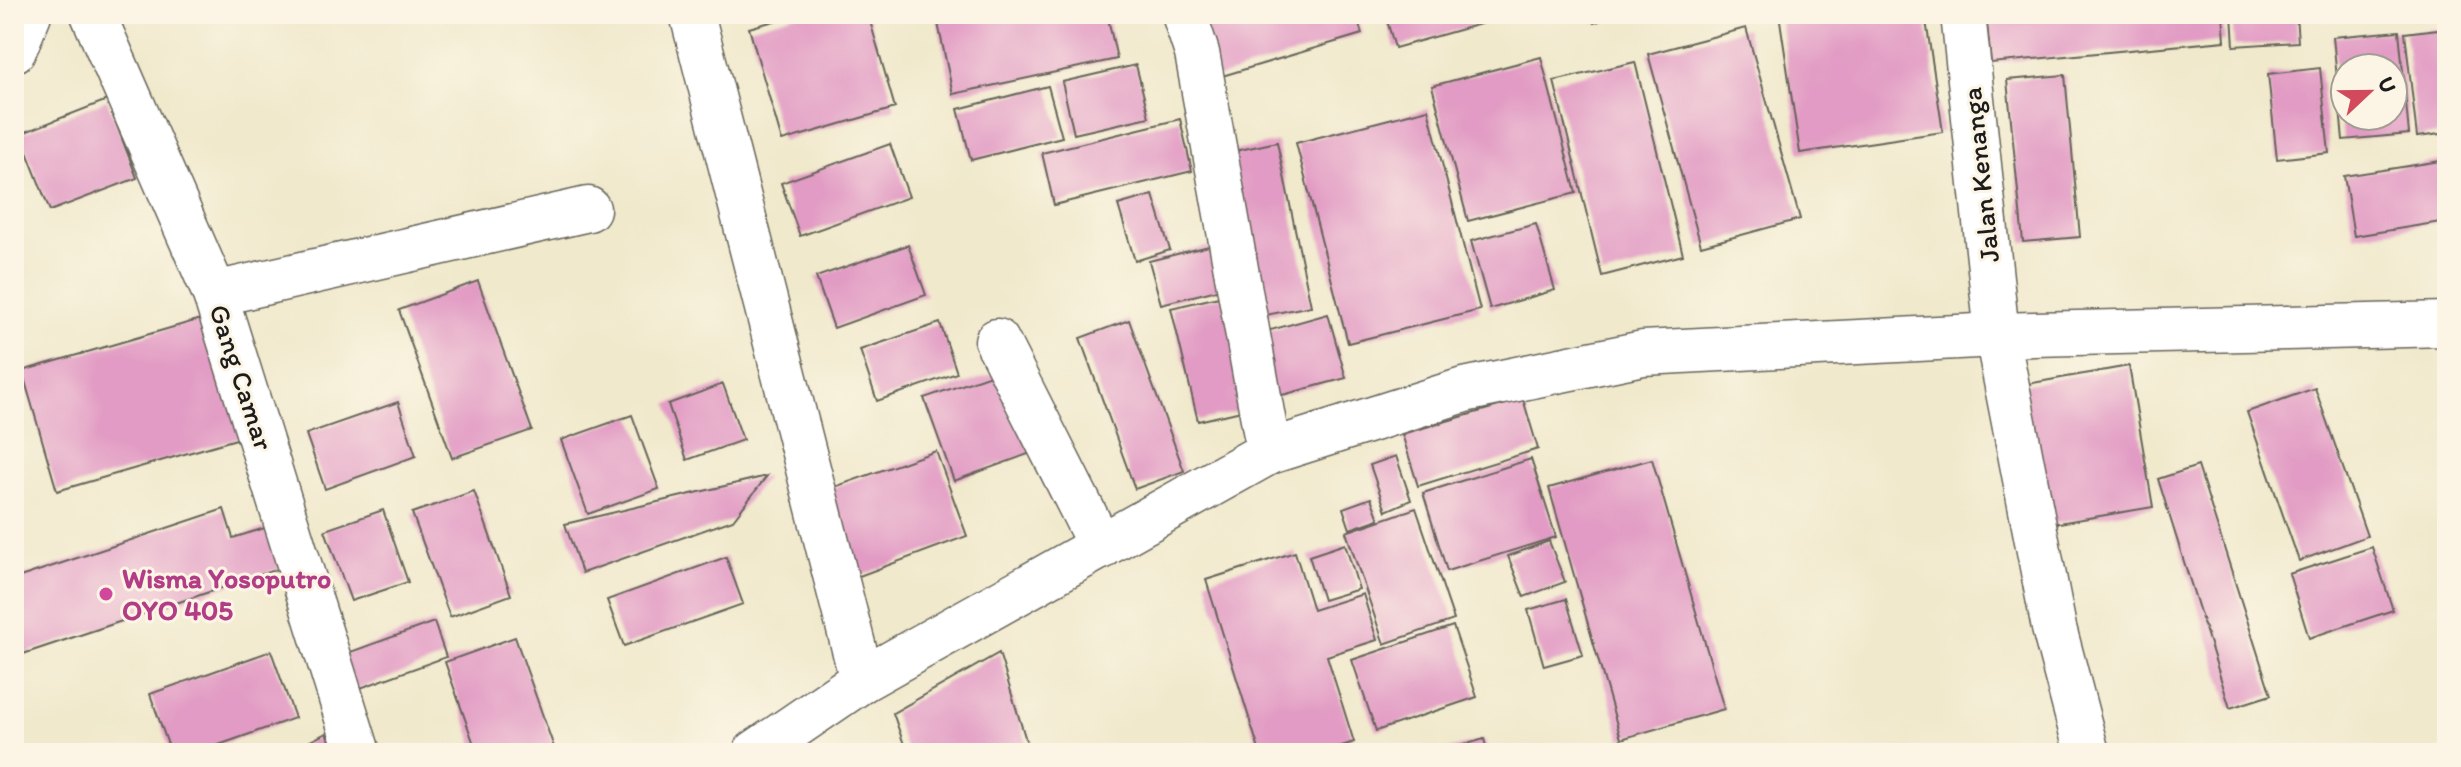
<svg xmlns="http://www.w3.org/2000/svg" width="2461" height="767" viewBox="0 0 2461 767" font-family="Itim,sans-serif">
<rect width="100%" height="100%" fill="#fcf5e5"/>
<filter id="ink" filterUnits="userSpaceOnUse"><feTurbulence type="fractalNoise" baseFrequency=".0125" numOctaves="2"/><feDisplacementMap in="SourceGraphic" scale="16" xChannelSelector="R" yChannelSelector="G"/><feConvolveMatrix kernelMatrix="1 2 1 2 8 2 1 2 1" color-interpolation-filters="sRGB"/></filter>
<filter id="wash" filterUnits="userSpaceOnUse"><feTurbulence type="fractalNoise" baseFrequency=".006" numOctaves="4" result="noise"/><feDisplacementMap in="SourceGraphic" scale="32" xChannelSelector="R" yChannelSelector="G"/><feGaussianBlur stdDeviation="1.8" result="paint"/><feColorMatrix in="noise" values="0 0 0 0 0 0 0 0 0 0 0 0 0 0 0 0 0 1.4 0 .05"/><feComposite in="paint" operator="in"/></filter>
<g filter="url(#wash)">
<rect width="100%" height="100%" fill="#f0e9cc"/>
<g id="blocks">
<g fill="#e29bc4" fill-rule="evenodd">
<polygon points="799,14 868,14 895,108 782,141 749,28"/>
<polygon points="936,14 1107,14 1117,59 953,94"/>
<polygon points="1205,14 1356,14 1362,34 1209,80"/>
<polygon points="1385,14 1497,14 1498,19 1395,48"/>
<polygon points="1590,14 1616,14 1594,23"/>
<polygon points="1779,14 1925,14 1943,132 1800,153"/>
<polygon points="1986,14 2223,14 2225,41 1991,63"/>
<polygon points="2232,14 2296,14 2298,42 2234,46"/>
<polygon points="1746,28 1800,219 1701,246 1648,54"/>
<polygon points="2447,28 2447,133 2417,137 2405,33"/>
<path d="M2399 31 2409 134 2343 140 2333 37ZM2345 68H2393V116H2345Z"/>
<polygon points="1541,57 1576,193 1468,221 1432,86"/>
<polygon points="1635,62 1683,255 1602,276 1554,81"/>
<polygon points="1136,65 1149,117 1074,134 1062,82"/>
<polygon points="2320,68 2329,153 2277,159 2268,74"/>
<polygon points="2065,75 2080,237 2023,242 2007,80"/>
<polygon points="1048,86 1062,137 971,160 958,109"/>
<polygon points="107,100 137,178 50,211 20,134"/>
<polygon points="1428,109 1480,310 1348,343 1296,143"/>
<polygon points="1180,119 1192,171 1054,205 1042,153"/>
<polygon points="1277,142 1311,306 1256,317 1221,154"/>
<polygon points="890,144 909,197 800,236 781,183"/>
<polygon points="2447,160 2447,221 2354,236 2344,176"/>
<polygon points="1153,195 1170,250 1135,261 1118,205"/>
<polygon points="1536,224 1555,290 1490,309 1471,241"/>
<polygon points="908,245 926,295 834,328 816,277"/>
<polygon points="1209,246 1221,289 1161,304 1149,261"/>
<polygon points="478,281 532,430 452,458 399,310"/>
<polygon points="1223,296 1250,409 1198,421 1171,308"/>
<polygon points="1328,314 1346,378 1271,398 1253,335"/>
<polygon points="215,315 250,435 57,491 22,371"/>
<polygon points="1129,320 1184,471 1135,489 1080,338"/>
<polygon points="940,323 957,373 877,401 860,350"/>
<polygon points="2129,366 2153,507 2047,525 2022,385"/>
<polygon points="1002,371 1031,453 954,481 924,398"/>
<polygon points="723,384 743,440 687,460 668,404"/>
<polygon points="2315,388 2367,536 2299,561 2247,412"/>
<polygon points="1523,399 1538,449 1418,486 1402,434"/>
<polygon points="398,402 416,456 325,489 306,434"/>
<polygon points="632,415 659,489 588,514 561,440"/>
<polygon points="936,451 967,536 854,578 823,491"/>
<polygon points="1396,456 1411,500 1386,511 1370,465"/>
<polygon points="1531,459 1556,537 1447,571 1423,493"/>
<polygon points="1652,459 1724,709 1621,739 1549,488"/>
<polygon points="2198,466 2271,695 2230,708 2158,479"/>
<polygon points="767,476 733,520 582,573 565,524"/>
<polygon points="474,491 511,595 450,617 412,513"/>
<polygon points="1371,498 1379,519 1350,529 1343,508"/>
<polygon points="1416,508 1454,620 1384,644 1346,532"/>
<polygon points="224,509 233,538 271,526 284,567 14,657 14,579"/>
<polygon points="383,510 408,582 351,601 325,530"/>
<polygon points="1549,541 1565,582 1524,597 1508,556"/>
<polygon points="1345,544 1359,589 1323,600 1309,556"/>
<polygon points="2372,547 2393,610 2309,638 2289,574"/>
<polygon points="1295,552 1313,610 1363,594 1377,640 1327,656 1354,742 1320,753 1260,753 1206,580"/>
<polygon points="726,557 743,604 624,646 607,600"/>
<polygon points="1566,599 1583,655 1544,666 1528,610"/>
<polygon points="434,622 446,657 355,690 342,655"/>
<polygon points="1453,626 1477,697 1376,731 1352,660"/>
<polygon points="515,637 556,753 477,753 445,662"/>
<polygon points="271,651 295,718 196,753 171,753 150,694"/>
<polygon points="999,653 1030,753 907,753 893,713"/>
<polygon points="326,733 336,753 287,753"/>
<polygon points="1484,739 1488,753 1440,753 1440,752"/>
</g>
</g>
</g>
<g filter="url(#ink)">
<use href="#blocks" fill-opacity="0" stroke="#66645a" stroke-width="2"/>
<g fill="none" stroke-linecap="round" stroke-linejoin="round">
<defs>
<g id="minor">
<polyline points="93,14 215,294 358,753"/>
<polyline points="692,14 862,680"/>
<polyline points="1184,14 1197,53 1269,452"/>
<polyline points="1963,14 1997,335 2054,628 2087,753"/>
<polyline points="14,50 29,14"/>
<polyline points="215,294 588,209"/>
<polyline points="997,341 1101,547"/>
<polyline points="755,753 862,680 1269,452 1464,390 1643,353 1997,335 2447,324"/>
</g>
</defs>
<use href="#minor" stroke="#66645a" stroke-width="47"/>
<use href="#minor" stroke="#fff" stroke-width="44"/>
</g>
</g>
<circle fill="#d1479c" stroke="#fcf5e5" stroke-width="3" cx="106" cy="594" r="8"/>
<g text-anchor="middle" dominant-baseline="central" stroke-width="6" stroke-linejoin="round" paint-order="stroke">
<g font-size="28" fill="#1c1c1c" stroke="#fcf5e5">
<text transform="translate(1980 175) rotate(-96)">Jalan Kenanga</text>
<text transform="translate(242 377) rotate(72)">Gang Camar</text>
</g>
<g font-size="28" font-weight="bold" fill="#b23c85" stroke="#fcf5e5" text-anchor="start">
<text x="122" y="578">Wisma Yosoputro<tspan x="122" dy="32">OYO 405</tspan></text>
</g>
</g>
<rect width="2461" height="767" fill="none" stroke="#fcf5e5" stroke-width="48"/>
<g transform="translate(2369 92) rotate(68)"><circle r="38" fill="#fcf5e5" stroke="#a29e95" stroke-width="2"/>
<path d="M0-6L14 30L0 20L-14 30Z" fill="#d1495b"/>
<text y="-12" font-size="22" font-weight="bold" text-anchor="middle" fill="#1c1c1c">U</text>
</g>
</svg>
